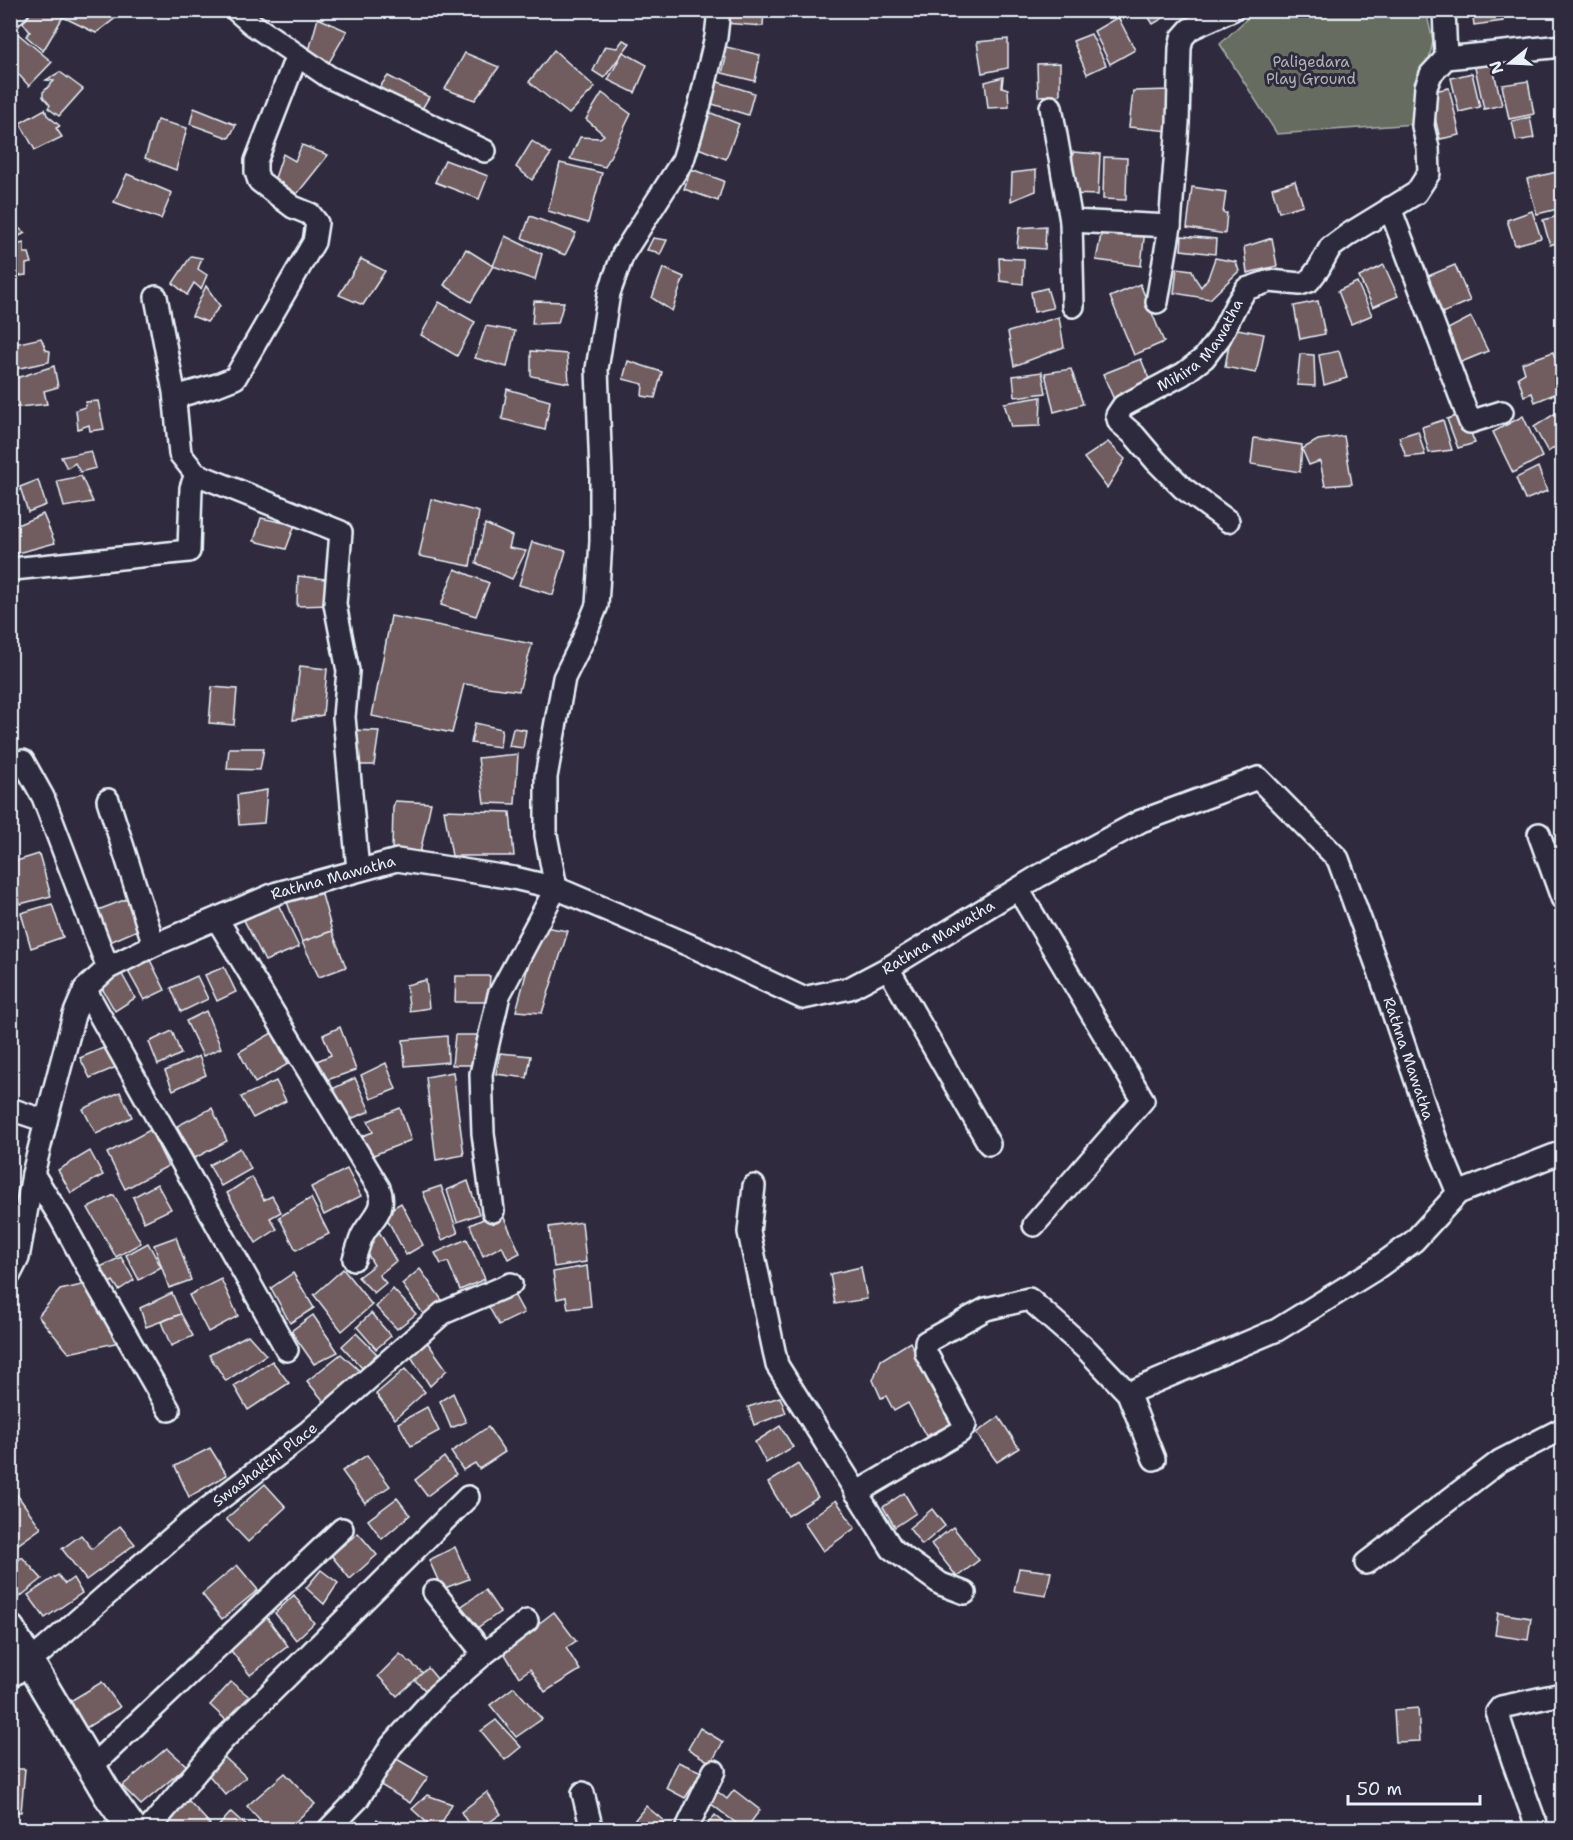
<svg xmlns="http://www.w3.org/2000/svg" width="1573" height="1840" viewBox="0 0 1573 1840" font-family="'Shantell Sans',sans-serif">
<rect width="100%" height="100%" fill="#2f2a3d"/>
<filter id="ink" filterUnits="userSpaceOnUse"><feTurbulence type="fractalNoise" baseFrequency=".0167" numOctaves="2"/><feDisplacementMap in="SourceGraphic" scale="12" xChannelSelector="R" yChannelSelector="G"/><feConvolveMatrix kernelMatrix="1 2 1 2 8 2 1 2 1" color-interpolation-filters="sRGB"/></filter>
<g filter="url(#ink)">
<polygon fill="#666c5f" stroke="#a7aeac" stroke-width="1.5" points="1256,10 1426,11 1433,41 1415,124 1277,134 1220,44"/>
<g fill="#715b60" stroke="#e8f1f8" stroke-width="1.5">
<polygon points="27,10 52,10 63,17 43,51 26,36 30,32 21,20"/>
<polygon points="71,10 126,10 96,33 63,17"/>
<polygon points="725,10 764,10 763,26 724,23"/>
<polygon points="1144,10 1177,10 1153,24"/>
<polygon points="1472,10 1501,10 1503,21 1474,25"/>
<polygon points="1118,17 1135,50 1110,64 1094,31"/>
<polygon points="318,18 347,31 327,66 307,58"/>
<polygon points="17,33 52,62 29,86 10,65 10,40"/>
<polygon points="1091,34 1106,65 1087,74 1073,41"/>
<polygon points="1008,39 1008,68 982,73 977,42"/>
<polygon points="623,40 630,43 604,78 593,71 605,46 617,48"/>
<polygon points="718,45 760,55 755,81 722,73 726,58 716,55"/>
<polygon points="554,50 595,87 569,114 529,82"/>
<polygon points="623,52 647,65 635,93 608,80"/>
<polygon points="465,53 499,67 475,100 445,89"/>
<polygon points="1491,60 1502,105 1484,109 1474,63"/>
<polygon points="1060,63 1060,95 1038,96 1037,64"/>
<polygon points="60,72 83,89 59,116 48,108 50,105 43,97 43,92 54,81 46,80"/>
<polygon points="1472,73 1480,107 1459,112 1451,78"/>
<polygon points="388,76 429,97 419,114 375,93"/>
<polygon points="1003,77 1002,87 1008,89 1009,107 988,108 985,82"/>
<polygon points="715,81 754,93 748,115 709,103"/>
<polygon points="1528,81 1534,114 1509,119 1502,85"/>
<polygon points="1449,88 1460,135 1440,139 1429,92"/>
<polygon points="1172,90 1170,131 1129,127 1133,91"/>
<polygon points="602,93 631,114 605,167 570,159 580,137 600,138 604,135 586,119"/>
<polygon points="194,108 236,125 229,138 190,124"/>
<polygon points="45,109 47,115 60,126 56,128 62,137 35,150 20,123"/>
<polygon points="706,111 739,124 726,159 693,146"/>
<polygon points="1530,117 1534,138 1516,141 1512,121"/>
<polygon points="157,120 187,128 176,170 145,158"/>
<polygon points="532,141 551,154 532,180 516,167"/>
<polygon points="302,145 328,155 297,194 275,178 283,154 295,161"/>
<polygon points="1073,152 1100,154 1098,195 1070,194"/>
<polygon points="1104,157 1127,158 1126,200 1103,199"/>
<polygon points="445,160 488,176 479,199 435,182"/>
<polygon points="560,163 602,173 588,223 548,211"/>
<polygon points="691,169 724,181 718,201 684,189"/>
<polygon points="1036,170 1036,191 1011,201 1012,173"/>
<polygon points="1561,171 1562,178 1562,208 1537,214 1527,179"/>
<polygon points="127,174 172,193 161,219 114,202"/>
<polygon points="1295,181 1303,205 1279,212 1272,188"/>
<polygon points="1192,187 1226,192 1223,213 1227,213 1225,234 1187,228"/>
<polygon points="1532,211 1541,238 1515,245 1507,220"/>
<polygon points="1562,215 1562,241 1550,245 1543,220"/>
<polygon points="530,216 576,233 565,255 522,238"/>
<polygon points="10,221 25,233 10,241"/>
<polygon points="1103,225 1145,229 1141,266 1096,260"/>
<polygon points="1046,226 1045,249 1017,247 1019,228"/>
<polygon points="505,236 542,254 535,280 493,266"/>
<polygon points="1182,236 1216,239 1215,254 1181,250"/>
<polygon points="653,238 667,240 660,255 657,252 647,250"/>
<polygon points="1272,238 1277,266 1247,273 1244,247"/>
<polygon points="24,243 24,253 29,253 32,263 26,264 26,275 10,277 10,246"/>
<polygon points="466,249 493,266 471,302 444,285"/>
<polygon points="191,256 202,258 198,269 207,275 201,289 194,283 187,295 173,283"/>
<polygon points="999,258 1024,259 1023,284 1000,281"/>
<polygon points="1215,258 1236,262 1239,271 1210,299 1174,293 1177,268 1192,270 1195,278 1201,287 1208,278"/>
<polygon points="361,259 385,271 363,305 339,295"/>
<polygon points="1384,265 1398,296 1373,307 1359,277"/>
<polygon points="1455,265 1470,301 1442,313 1426,277"/>
<polygon points="663,268 684,277 672,311 652,298"/>
<polygon points="1357,282 1372,315 1351,324 1338,291"/>
<polygon points="1140,284 1164,342 1134,355 1110,297"/>
<polygon points="206,286 220,306 207,322 192,316"/>
<polygon points="1047,288 1053,308 1034,312 1031,292"/>
<polygon points="534,301 564,302 558,323 532,324"/>
<polygon points="1318,301 1325,334 1300,339 1294,306"/>
<polygon points="439,302 475,322 457,356 421,335"/>
<polygon points="1059,317 1064,347 1014,366 1008,332"/>
<polygon points="1471,317 1488,351 1459,363 1444,331"/>
<polygon points="486,326 515,331 507,367 475,358"/>
<polygon points="1232,328 1264,334 1256,373 1225,367"/>
<polygon points="41,338 46,350 50,351 49,362 10,370 10,357 12,357 10,345"/>
<polygon points="531,351 567,354 569,383 531,376"/>
<polygon points="1339,351 1347,378 1324,385 1319,355"/>
<polygon points="1553,352 1562,377 1562,391 1535,402 1532,393 1524,396 1518,377 1525,373 1522,363"/>
<polygon points="1300,354 1314,355 1315,386 1297,385"/>
<polygon points="1141,359 1152,386 1115,402 1103,374"/>
<polygon points="628,361 662,372 655,398 642,396 643,384 623,379"/>
<polygon points="54,366 58,387 44,391 47,404 10,408 10,380"/>
<polygon points="1071,369 1083,404 1054,412 1045,373"/>
<polygon points="1042,372 1046,393 1015,397 1013,376"/>
<polygon points="507,389 550,401 545,430 502,419"/>
<polygon points="1041,397 1040,426 1011,427 1004,403"/>
<polygon points="98,401 104,429 90,431 89,425 78,429 76,410 85,407 86,402"/>
<polygon points="1562,409 1562,442 1548,452 1534,427"/>
<polygon points="1463,414 1475,443 1458,448 1447,419"/>
<polygon points="1523,416 1542,457 1513,473 1493,432"/>
<polygon points="1443,420 1452,450 1429,453 1422,427"/>
<polygon points="1418,431 1425,455 1406,457 1399,437"/>
<polygon points="1344,436 1352,484 1325,486 1320,461 1309,465 1302,449 1318,440"/>
<polygon points="1254,438 1302,445 1300,472 1251,464"/>
<polygon points="1108,442 1125,459 1107,488 1084,458"/>
<polygon points="91,451 96,468 80,472 75,463 67,468 61,457"/>
<polygon points="1538,467 1547,491 1525,500 1516,478"/>
<polygon points="81,476 93,502 64,507 57,481"/>
<polygon points="38,480 46,505 28,512 20,487"/>
<polygon points="431,499 479,512 470,566 419,556"/>
<polygon points="43,514 55,543 10,555 10,528"/>
<polygon points="261,518 295,525 286,549 254,541"/>
<polygon points="485,524 512,536 509,548 526,551 512,579 476,563"/>
<polygon points="532,542 566,551 553,595 519,585"/>
<polygon points="455,569 489,583 476,616 441,605"/>
<polygon points="298,576 334,580 332,605 297,606"/>
<polygon points="391,616 532,644 519,691 464,684 452,733 372,716"/>
<polygon points="300,666 327,669 323,715 293,720"/>
<polygon points="212,687 237,689 234,725 209,723"/>
<polygon points="475,723 502,729 500,747 471,743"/>
<polygon points="513,728 526,730 523,748 509,746"/>
<polygon points="350,730 379,731 374,765 352,765"/>
<polygon points="229,748 264,748 260,770 227,769"/>
<polygon points="518,754 515,804 484,803 478,758"/>
<polygon points="267,790 264,823 239,825 237,795"/>
<polygon points="395,801 431,803 420,853 392,850 393,807"/>
<polygon points="444,810 510,812 514,856 452,856"/>
<polygon points="39,854 51,896 20,904 10,863"/>
<polygon points="321,891 332,931 302,942 287,902"/>
<polygon points="132,897 142,928 110,942 98,910"/>
<polygon points="52,904 63,937 31,948 21,913"/>
<polygon points="278,904 299,947 265,961 244,920"/>
<polygon points="10,909 14,931 10,932"/>
<polygon points="539,926 568,931 542,1013 516,1011"/>
<polygon points="332,931 346,967 319,977 302,942"/>
<polygon points="150,960 165,990 144,1000 128,971"/>
<polygon points="224,967 236,992 217,1001 205,975"/>
<polygon points="119,969 135,998 115,1011 98,981"/>
<polygon points="197,976 208,999 181,1012 171,988"/>
<polygon points="456,976 490,976 488,1002 455,1002"/>
<polygon points="426,980 429,1008 410,1011 406,985"/>
<polygon points="10,985 14,985 12,1013 10,1012"/>
<polygon points="206,1011 221,1048 203,1056 186,1021"/>
<polygon points="340,1027 356,1070 324,1081 317,1061 331,1055 323,1035"/>
<polygon points="172,1031 181,1054 158,1065 149,1042"/>
<polygon points="272,1033 288,1064 255,1083 239,1052"/>
<polygon points="455,1035 485,1035 479,1065 452,1065"/>
<polygon points="447,1036 448,1062 405,1066 403,1040"/>
<polygon points="108,1046 119,1066 90,1078 80,1058"/>
<polygon points="500,1053 531,1056 527,1078 496,1074"/>
<polygon points="199,1056 206,1075 173,1090 165,1071"/>
<polygon points="386,1063 396,1089 371,1099 361,1075"/>
<polygon points="453,1072 464,1155 436,1160 426,1077"/>
<polygon points="355,1078 370,1111 348,1120 338,1098 332,1100 328,1091"/>
<polygon points="276,1081 286,1101 253,1118 241,1097"/>
<polygon points="120,1092 132,1117 96,1134 83,1109"/>
<polygon points="212,1108 227,1141 195,1158 177,1126"/>
<polygon points="400,1108 411,1140 371,1156 362,1136 373,1132 368,1121"/>
<polygon points="150,1130 168,1166 125,1189 107,1153"/>
<polygon points="240,1148 251,1169 221,1186 209,1165"/>
<polygon points="90,1151 103,1175 71,1193 58,1170"/>
<polygon points="347,1169 361,1196 324,1215 311,1187"/>
<polygon points="252,1177 264,1200 272,1196 281,1212 270,1218 277,1229 256,1243 227,1193"/>
<polygon points="468,1181 479,1214 457,1222 447,1190"/>
<polygon points="157,1184 171,1209 144,1222 133,1197"/>
<polygon points="441,1186 458,1233 442,1240 423,1192"/>
<polygon points="114,1195 141,1243 116,1257 88,1208"/>
<polygon points="311,1198 329,1234 296,1250 279,1217"/>
<polygon points="401,1203 423,1245 406,1255 384,1213"/>
<polygon points="501,1211 520,1253 508,1259 502,1246 483,1256 470,1225"/>
<polygon points="582,1222 586,1262 554,1267 549,1227"/>
<polygon points="378,1230 396,1261 379,1275 386,1283 374,1293 358,1277 374,1265 360,1242"/>
<polygon points="176,1237 191,1280 169,1288 154,1245"/>
<polygon points="467,1239 485,1279 460,1290 448,1262 441,1264 435,1253"/>
<polygon points="148,1243 161,1267 139,1280 126,1255"/>
<polygon points="121,1257 134,1280 119,1290 113,1281 106,1285 96,1269"/>
<polygon points="587,1266 591,1306 568,1309 566,1297 557,1299 553,1272"/>
<polygon points="861,1267 867,1299 835,1304 830,1274"/>
<polygon points="343,1269 372,1305 342,1331 314,1295"/>
<polygon points="420,1269 444,1303 424,1315 402,1284"/>
<polygon points="293,1273 314,1308 290,1323 271,1288"/>
<polygon points="221,1279 238,1316 208,1332 189,1295"/>
<polygon points="86,1284 120,1342 69,1353 38,1316 60,1290"/>
<polygon points="393,1289 416,1314 397,1329 376,1307"/>
<polygon points="511,1289 524,1313 499,1325 486,1302"/>
<polygon points="172,1293 181,1314 146,1327 140,1308"/>
<polygon points="371,1313 391,1336 376,1349 357,1327"/>
<polygon points="181,1314 193,1336 171,1346 161,1322"/>
<polygon points="313,1315 338,1352 314,1364 291,1331"/>
<polygon points="356,1333 377,1354 362,1368 342,1346"/>
<polygon points="248,1335 266,1355 226,1381 209,1355"/>
<polygon points="425,1339 447,1370 430,1386 408,1352"/>
<polygon points="910,1342 954,1423 926,1436 908,1403 894,1411 886,1396 881,1398 873,1380 881,1360"/>
<polygon points="341,1354 362,1373 327,1405 307,1381"/>
<polygon points="272,1361 289,1383 248,1410 234,1386"/>
<polygon points="405,1369 425,1392 395,1419 376,1394"/>
<polygon points="453,1393 466,1422 451,1428 440,1401"/>
<polygon points="780,1397 786,1413 754,1425 748,1407"/>
<polygon points="427,1407 439,1431 411,1446 398,1423"/>
<polygon points="999,1417 1019,1448 997,1462 976,1433"/>
<polygon points="780,1426 793,1447 766,1463 755,1442"/>
<polygon points="488,1427 505,1452 479,1469 475,1463 463,1470 451,1452"/>
<polygon points="210,1448 227,1475 189,1497 175,1466"/>
<polygon points="367,1455 390,1486 365,1503 342,1471"/>
<polygon points="444,1457 456,1474 427,1496 415,1480"/>
<polygon points="798,1464 818,1497 788,1516 768,1483"/>
<polygon points="265,1484 286,1507 248,1542 226,1519"/>
<polygon points="13,1489 41,1528 10,1550 10,1491"/>
<polygon points="904,1493 916,1513 895,1527 883,1507"/>
<polygon points="397,1498 410,1515 382,1539 368,1520"/>
<polygon points="836,1500 855,1528 823,1551 804,1523"/>
<polygon points="932,1509 945,1526 922,1545 909,1528"/>
<polygon points="120,1526 135,1544 86,1580 62,1549 81,1535 92,1549"/>
<polygon points="953,1527 979,1560 957,1577 931,1544"/>
<polygon points="358,1533 377,1555 350,1579 331,1555"/>
<polygon points="455,1547 469,1579 442,1589 429,1560"/>
<polygon points="22,1557 42,1579 11,1604 10,1568"/>
<polygon points="237,1565 258,1590 222,1619 202,1594"/>
<polygon points="1019,1568 1051,1572 1046,1596 1014,1591"/>
<polygon points="321,1570 338,1583 324,1604 306,1588"/>
<polygon points="58,1575 65,1584 73,1578 82,1593 45,1618 28,1595"/>
<polygon points="485,1590 500,1612 474,1630 459,1608"/>
<polygon points="294,1595 314,1623 296,1640 275,1613"/>
<polygon points="263,1612 288,1646 250,1675 225,1643"/>
<polygon points="554,1612 576,1641 566,1648 580,1670 545,1692 530,1669 519,1677 503,1651"/>
<polygon points="1498,1613 1531,1618 1528,1640 1495,1635"/>
<polygon points="400,1654 423,1673 397,1696 378,1676"/>
<polygon points="428,1668 439,1681 428,1693 415,1680"/>
<polygon points="102,1682 120,1707 81,1731 62,1706"/>
<polygon points="231,1682 251,1698 228,1722 210,1705"/>
<polygon points="514,1687 542,1719 516,1737 490,1705"/>
<polygon points="1418,1708 1420,1741 1396,1742 1394,1710"/>
<polygon points="496,1720 521,1747 505,1760 481,1731"/>
<polygon points="700,1728 723,1742 711,1763 688,1749"/>
<polygon points="167,1748 187,1766 141,1805 122,1786"/>
<polygon points="223,1756 246,1777 226,1795 205,1771"/>
<polygon points="395,1758 428,1777 410,1803 379,1784"/>
<polygon points="678,1762 702,1772 685,1798 666,1788"/>
<polygon points="10,1769 25,1769 21,1812 10,1811"/>
<polygon points="285,1773 315,1804 286,1830 268,1830 247,1806"/>
<polygon points="734,1790 760,1810 745,1830 710,1803 718,1792 727,1799"/>
<polygon points="487,1792 501,1814 478,1830 472,1830 461,1812"/>
<polygon points="427,1795 452,1804 438,1830 435,1830 412,1809"/>
<polygon points="188,1800 210,1824 205,1830 167,1830 161,1824"/>
<polygon points="646,1806 664,1821 657,1830 633,1830 629,1827"/>
<polygon points="231,1812 251,1830 215,1830"/>
<polygon points="715,1815 733,1830 703,1830"/>
<polygon points="377,1819 393,1830 371,1830"/>
<polygon points="1502,1823 1504,1830 1487,1830"/>
<polygon points="1452,1824 1454,1830 1435,1830"/>
</g>
<g fill="none" stroke-linecap="round" stroke-linejoin="round">
<defs>
<g id="street">
<polyline points="236,10 252,24 329,77 485,151"/>
<polyline points="1444,10 1446,58"/>
<polyline points="10,17 18,10"/>
<polyline points="1051,107 1071,221 1170,226"/>
<polyline points="1390,208 1470,422 1502,412"/>
<polyline points="1071,221 1073,306"/>
<polyline points="156,297 174,392 180,454 196,474 341,532 335,604 348,671 344,717 358,870"/>
<polyline points="1157,302 1170,226 1178,123 1180,48 1182,38 1190,29 1232,10"/>
<polyline points="175,397 217,385 235,378 314,242 317,223 310,214 293,207 259,181 256,172 256,161 297,55"/>
<path id="s1" d="M1228 521 1183 488 1156 461 1134 435 1119 422 1117 415 1123 406 1183 374 1204 358 1220 337 1236 305 1246 289 1270 281 1300 284 1309 281 1319 268 1330 248 1349 234 1416 193 1429 173 1428 148 1423 126 1426 87 1431 74 1446 58 1562 46"/>
<polyline points="13,569 189,551 191,488 196,474"/>
<polyline points="23,761 43,797 108,968"/>
<polyline points="108,800 154,945"/>
<polyline points="1539,834 1562,898"/>
<polyline points="1018,889 1143,1100 1034,1225"/>
<path d="M217 919 379 1188C388 1211 371 1218 362 1236 359 1243 357 1251 354 1259"/>
<polyline points="888,968 989,1144"/>
<polyline points="85,989 287,1350"/>
<polyline points="10,1109 46,1121"/>
<polyline points="33,1174 60,1217 91,1274 169,1410"/>
<polyline points="754,1186 749,1232 777,1365 892,1549 941,1584 965,1593"/>
<polyline points="1458,1193 1562,1152"/>
<polyline points="493,1211 483,1133 481,1074 499,995 556,888 546,835 546,777 564,678 582,642 597,605 601,541 601,472 597,369 609,293 623,254 683,160 700,104 716,37 719,10"/>
<path id="s2" d="M10 1274 18 1258 33 1174 46 1121 74 1015 85 989 108 968 154 945 277 893 397 860 514 878 556 888 696 948 803 998 850 988 888 968 1039 876 1141 821 1258 778 1338 859 1379 971 1436 1140 1458 1193 1414 1241 1374 1270 1277 1330 1128 1393"/>
<polyline points="856,1493 960,1432 965,1425 926,1353 926,1342 986,1309 1029,1299 1086,1349 1128,1393 1154,1459"/>
<polyline points="1366,1563 1500,1461 1562,1429"/>
<polyline points="434,1592 484,1654"/>
<path id="s3" d="M10 1677 30 1662 190 1522 309 1431 443 1313 511 1284"/>
<polyline points="91,1767 342,1529"/>
<polyline points="583,1793 592,1830"/>
<polyline points="148,1830 223,1740 468,1497"/>
<polyline points="328,1830 358,1799 391,1746 437,1695 484,1654 527,1621"/>
<polyline points="686,1830 714,1771"/>
<polyline points="1538,1830 1513,1761 1497,1712 1501,1707 1562,1694"/>
</g>
<polyline id="secondary" points="10,1629 108,1795 133,1830"/>
</defs>
<use href="#street" stroke="#e8f1f8" stroke-width="26"/>
<use href="#secondary" stroke="#e8f1f8" stroke-width="33"/>
<use href="#street" stroke="#2f2a3d" stroke-width="21"/>
<use href="#secondary" stroke="#2f2a3d" stroke-width="28"/>
</g>
</g>
<g text-anchor="middle" dominant-baseline="central" stroke-width="6" stroke-linejoin="round" paint-order="stroke">
<g font-size="15" fill="#aeb5b3" stroke="#2f2a3d">
<text x="1311" y="62">Paligedara<tspan x="1311" dy="17">Play Ground</tspan></text>
</g>
<g font-size="15" fill="#e8f1f8" stroke="#2f2a3d">
<text stroke="none"><textPath href="#s1" startOffset="267">Mihira Mawatha</textPath></text>
<text stroke="none"><textPath href="#s2" startOffset="570">Rathna Mawatha</textPath></text>
<text stroke="none"><textPath href="#s2" startOffset="1218">Rathna Mawatha</textPath></text>
<text stroke="none"><textPath href="#s2" startOffset="1902">Rathna Mawatha</textPath></text>
<text stroke="none"><textPath href="#s3" startOffset="332">Swashakthi Place</textPath></text>
</g>
</g>
<rect width="1573" height="1840" fill="none" stroke="#2f2a3d" stroke-width="36"/>
<rect x="18" y="18" width="1537" height="1804" fill="none" stroke="#e8f1f8" stroke-width="2" filter="url(#ink)"/>
<g transform="translate(1510 63) rotate(252)" stroke="#2f2a3d" stroke-width="4.5" paint-order="stroke">
<path d="M0-4.5L10 22L0 15L-10 22Z" fill="#e8f1f8"/>
<text y="-9" font-size="16" font-weight="bold" text-anchor="middle" fill="#e8f1f8">N</text>
</g>
<path d="M1348 1795v9h132v-9" fill="none" stroke="#e8f1f8" stroke-width="3"/>
<text x="1357" y="1795" font-size="18" fill="#e8f1f8" stroke="#2f2a3d" stroke-width="4.5" paint-order="stroke">50 m</text>
</svg>
